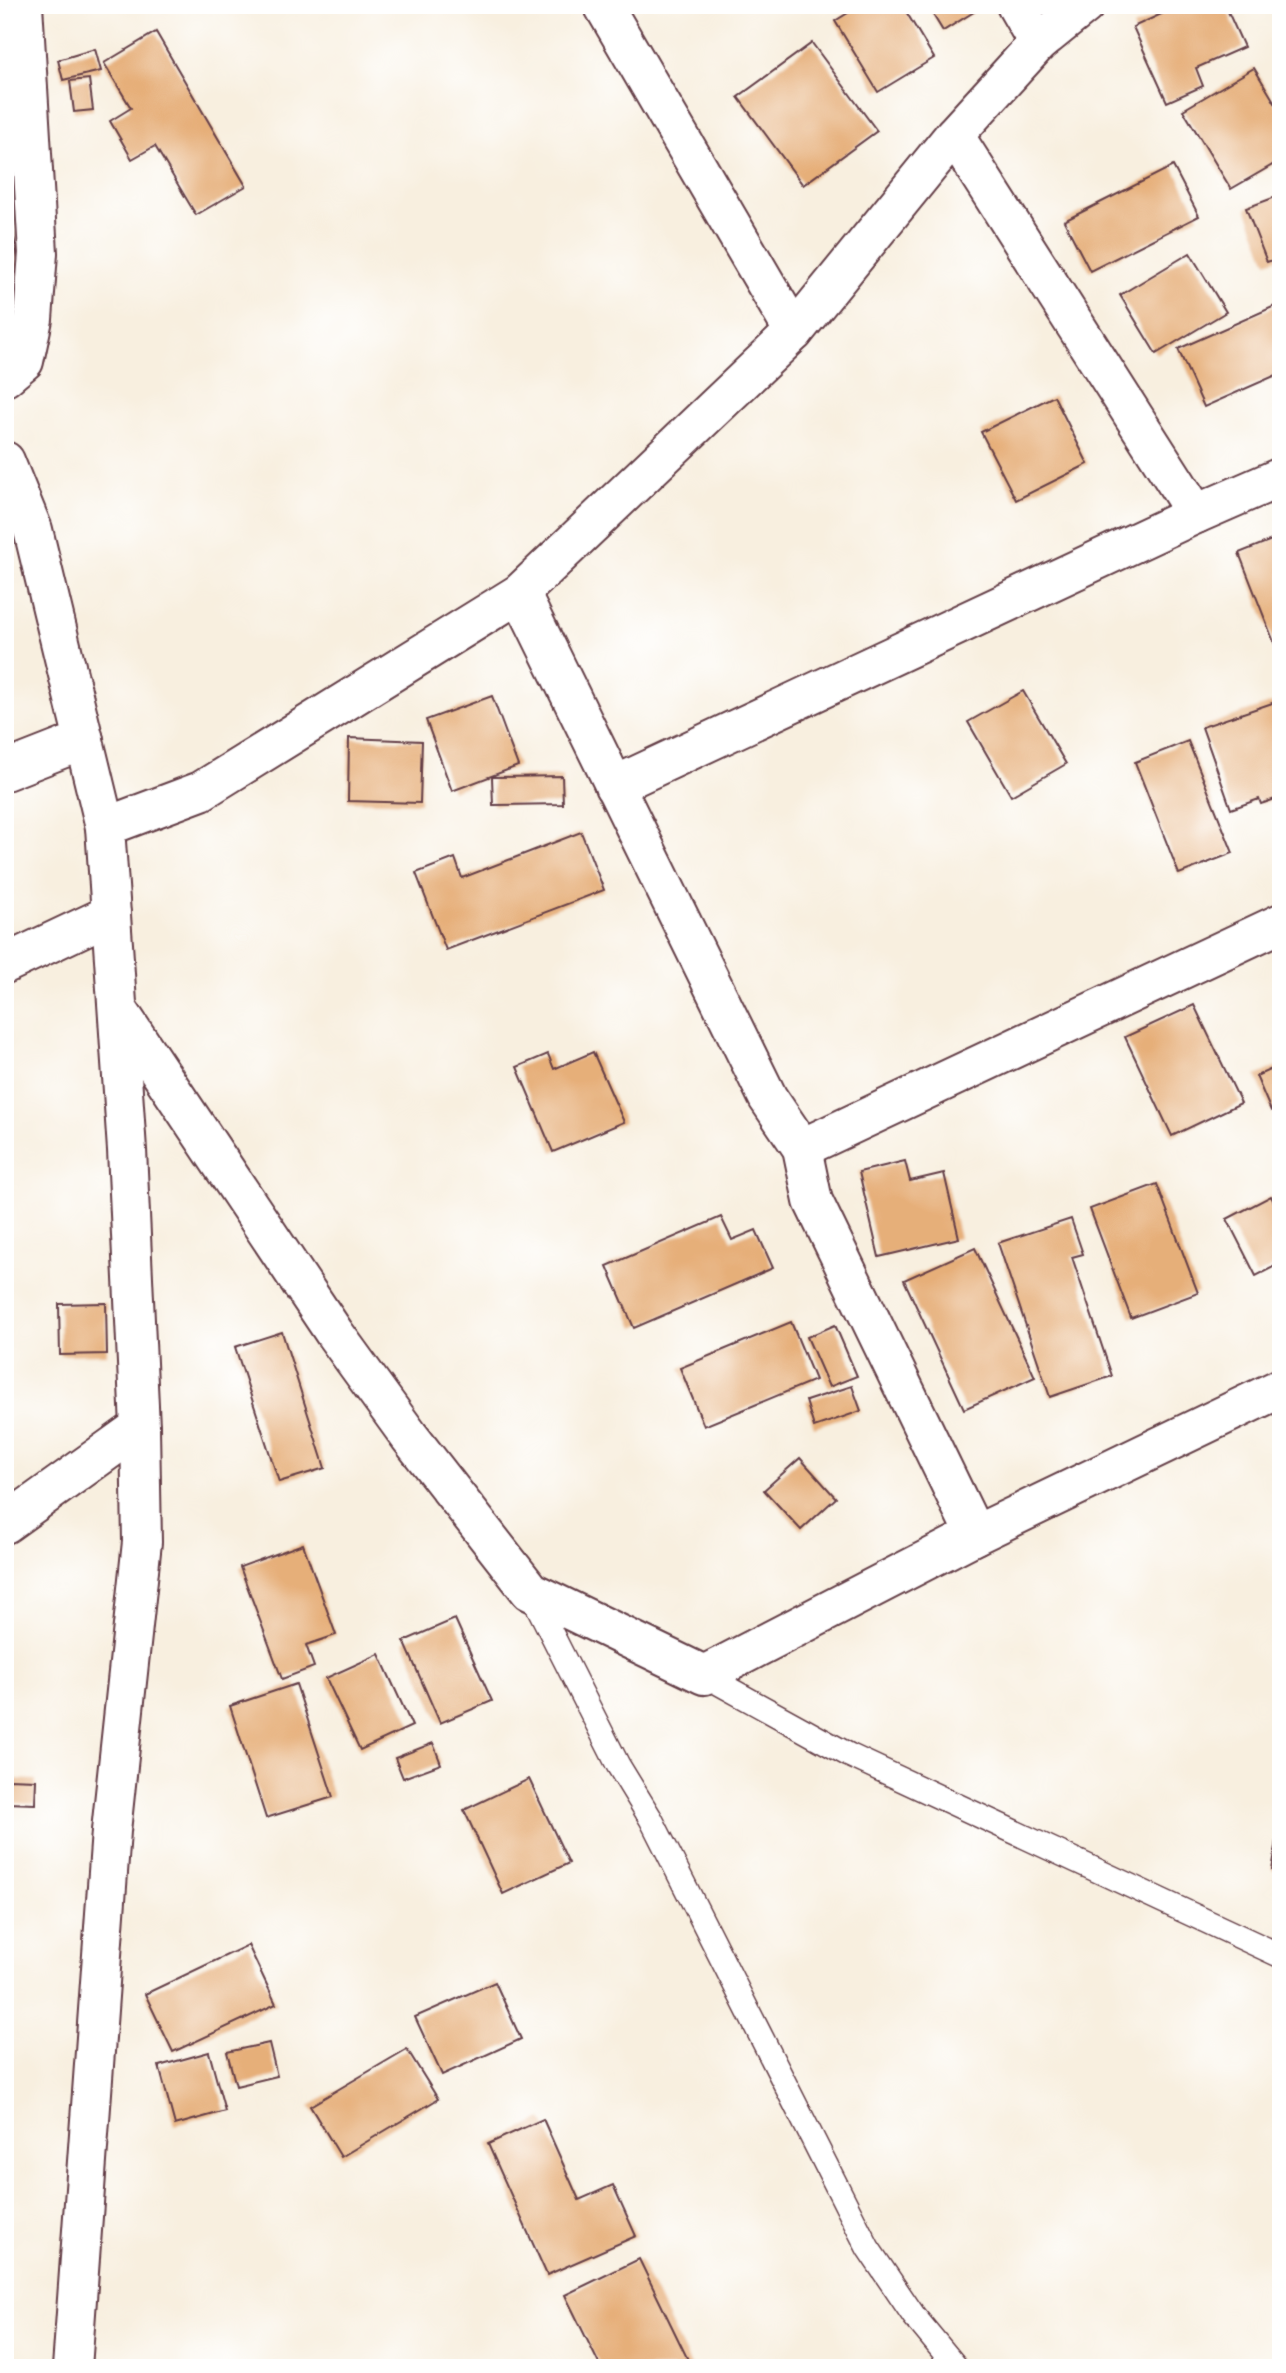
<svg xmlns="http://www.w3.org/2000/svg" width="1286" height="2373" viewBox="0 0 1286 2373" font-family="'Patrick Hand',sans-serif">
<rect width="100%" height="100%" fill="#fff"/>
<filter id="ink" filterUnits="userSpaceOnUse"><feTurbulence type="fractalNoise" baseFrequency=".0143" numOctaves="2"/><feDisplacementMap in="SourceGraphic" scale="14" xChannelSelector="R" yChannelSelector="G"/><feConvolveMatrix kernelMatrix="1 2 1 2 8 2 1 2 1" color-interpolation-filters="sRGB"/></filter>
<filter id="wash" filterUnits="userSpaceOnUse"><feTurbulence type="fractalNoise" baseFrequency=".00686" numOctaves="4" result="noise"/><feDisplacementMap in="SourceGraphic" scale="28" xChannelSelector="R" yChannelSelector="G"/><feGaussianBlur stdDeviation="1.57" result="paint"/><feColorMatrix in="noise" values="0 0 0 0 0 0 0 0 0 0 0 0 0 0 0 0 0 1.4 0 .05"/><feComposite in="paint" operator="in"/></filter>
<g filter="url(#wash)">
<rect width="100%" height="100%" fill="#f8efdf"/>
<g id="blocks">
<g fill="#e6af79">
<polygon points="861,5 902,5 934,58 878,92 835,21"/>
<polygon points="927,5 974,5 977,10 943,31"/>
<polygon points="1181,5 1225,5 1244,47 1196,68 1203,86 1167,102 1133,27"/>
<polygon points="156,32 246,186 196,215 155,146 132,159 110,121 131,108 104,63"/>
<polygon points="812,43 877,131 803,185 738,97"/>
<polygon points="95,49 101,71 63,80 58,60"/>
<polygon points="1254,68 1281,113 1281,160 1231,189 1183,110"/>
<polygon points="89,79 93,110 74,112 70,81"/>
<polygon points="1173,166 1199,216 1090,271 1064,221"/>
<polygon points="5,186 20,272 5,274"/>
<polygon points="1281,195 1281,257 1267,262 1246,208"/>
<polygon points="1190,253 1226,312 1156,354 1120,295"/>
<polygon points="1277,305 1281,313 1281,373 1204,407 1178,349"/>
<polygon points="1054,396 1088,464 1016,500 981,432"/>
<polygon points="1279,537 1281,541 1281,660 1239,553"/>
<polygon points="1023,691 1066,764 1011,796 968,722"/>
<polygon points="492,696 518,766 452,791 426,720"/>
<polygon points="1281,700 1281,797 1261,804 1259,799 1231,809 1202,727"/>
<polygon points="349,738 422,741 420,803 348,801"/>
<polygon points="1188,741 1233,853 1179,874 1135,762"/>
<polygon points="562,776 563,804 493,805 492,777"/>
<polygon points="581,832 604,890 446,950 416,873 455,858 462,878"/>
<polygon points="1194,1005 1241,1103 1172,1136 1125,1037"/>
<polygon points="593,1052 624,1122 553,1152 517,1067 548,1054 554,1069"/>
<polygon points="1281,1065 1281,1106 1271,1111 1256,1076"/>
<polygon points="905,1161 910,1181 944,1173 959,1238 879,1257 859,1172"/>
<polygon points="1157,1184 1198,1293 1131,1318 1090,1209"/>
<polygon points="1271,1196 1281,1216 1281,1263 1256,1276 1227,1219"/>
<polygon points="721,1217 732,1240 756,1230 773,1268 634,1328 607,1266"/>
<polygon points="1071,1219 1083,1254 1072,1257 1112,1376 1050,1397 998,1243"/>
<polygon points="975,1248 1035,1377 964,1409 904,1280"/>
<polygon points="106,1303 107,1354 60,1355 59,1304"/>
<polygon points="791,1322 815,1380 704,1426 680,1368"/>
<polygon points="835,1325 857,1376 829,1387 807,1337"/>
<polygon points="282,1332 325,1468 279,1482 235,1347"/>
<polygon points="852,1386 861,1411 814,1427 806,1401"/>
<polygon points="800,1458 836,1498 801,1530 764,1490"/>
<polygon points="303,1544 336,1635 306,1645 314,1667 282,1679 240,1567"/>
<polygon points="455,1619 492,1701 440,1723 404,1641"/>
<polygon points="379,1654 412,1726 360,1750 326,1678"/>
<polygon points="296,1684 333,1797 266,1818 230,1706"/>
<polygon points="433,1743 441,1764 403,1778 395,1758"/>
<polygon points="8,1779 36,1780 35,1804 7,1803"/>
<polygon points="529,1779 569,1863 503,1894 464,1810"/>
<polygon points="1279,1829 1281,1829 1281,1871 1272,1870"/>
<polygon points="248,1945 276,2004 173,2052 145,1994"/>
<polygon points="495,1982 521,2039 442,2075 415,2017"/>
<polygon points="269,2043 277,2076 236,2086 227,2052"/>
<polygon points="407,2049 438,2099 341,2157 310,2106"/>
<polygon points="209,2052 225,2111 175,2125 159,2066"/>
<polygon points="543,2119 579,2200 613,2185 636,2236 547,2275 488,2144"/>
<polygon points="639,2259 692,2368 601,2368 565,2295"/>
</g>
</g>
</g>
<g filter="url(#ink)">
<use href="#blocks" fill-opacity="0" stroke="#643e46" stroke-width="2"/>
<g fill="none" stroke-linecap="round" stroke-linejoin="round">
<defs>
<g id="lane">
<polyline points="530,1591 618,1765 651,1819 868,2248 914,2316 957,2368"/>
<polyline points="704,1675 849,1755 1281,1956"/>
</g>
<g id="street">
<polyline points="603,5 794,332"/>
<polyline points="1016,5 1038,43"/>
<polyline points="954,135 1196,514"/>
<polyline points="5,377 24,361 33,319 38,253 23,5"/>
<polyline points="5,461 33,530 105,827 127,1150 140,1427 142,1542 111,1831 72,2368"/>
<polyline points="520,593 768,1098 802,1148 813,1201 975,1535"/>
<polyline points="5,771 84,740"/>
<polyline points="614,786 1196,514 1281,477"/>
<polyline points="105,827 201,791 520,593 794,332 954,135 1038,43 1085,5"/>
<polyline points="5,964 111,914"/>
<polyline points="119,1011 335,1334 409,1436 530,1591 704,1675 975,1535 1281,1388"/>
<polyline points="802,1148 1281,923"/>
<polyline points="5,1524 140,1427"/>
</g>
</defs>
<use href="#lane" stroke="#643e46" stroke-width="26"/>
<use href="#street" stroke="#643e46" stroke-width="42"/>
<use href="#lane" stroke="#fff" stroke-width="23"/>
<use href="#street" stroke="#fff" stroke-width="38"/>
</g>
</g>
<rect width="1286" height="2373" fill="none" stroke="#fff" stroke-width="28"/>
</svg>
